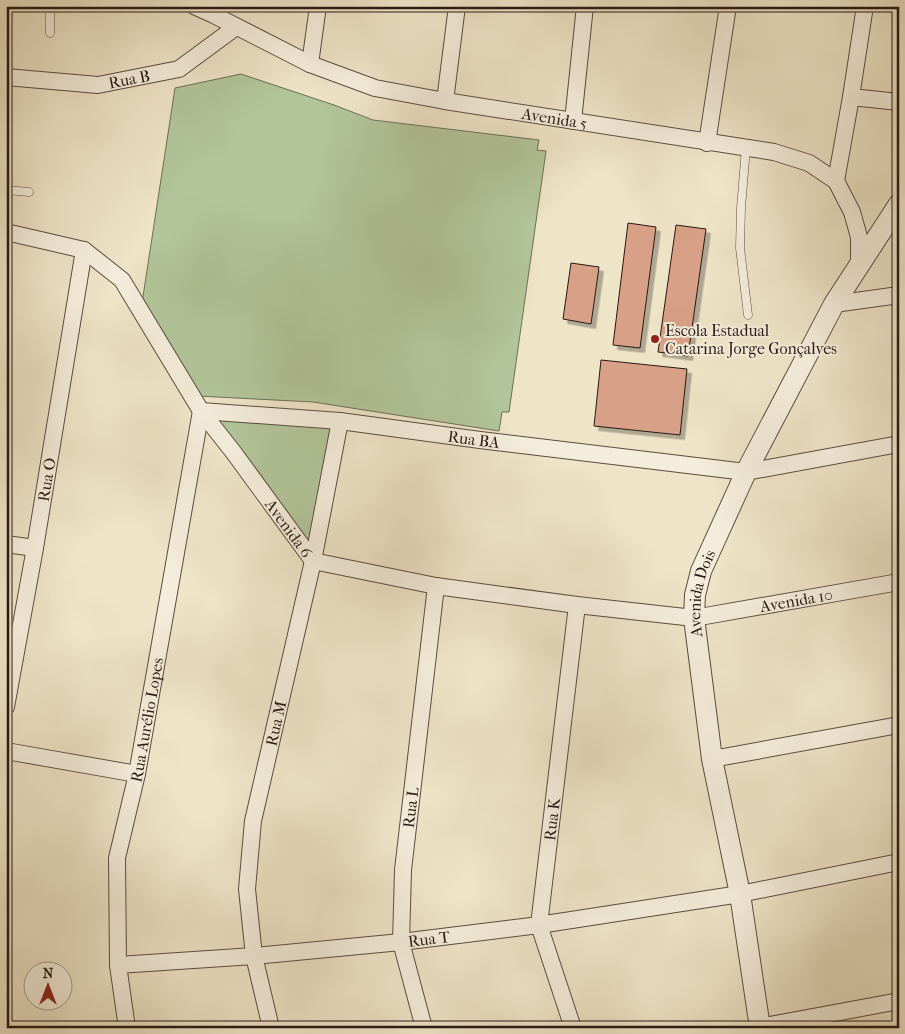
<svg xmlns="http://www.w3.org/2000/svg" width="905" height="1034" viewBox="0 0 905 1034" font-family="'IM FELL French Canon',serif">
<defs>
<filter id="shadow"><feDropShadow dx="4.5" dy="4.5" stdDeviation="0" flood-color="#0004"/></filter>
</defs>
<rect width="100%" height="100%" fill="#eee4c7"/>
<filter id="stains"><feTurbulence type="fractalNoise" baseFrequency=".004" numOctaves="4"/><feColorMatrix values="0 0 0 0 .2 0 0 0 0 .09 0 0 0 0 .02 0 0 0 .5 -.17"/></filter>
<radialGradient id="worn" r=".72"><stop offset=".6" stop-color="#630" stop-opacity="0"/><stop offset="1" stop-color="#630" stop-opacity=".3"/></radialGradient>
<g fill="#b2c59a" stroke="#6d6f56">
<polygon points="241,74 334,105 373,120 539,140 537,150 546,151 509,412 502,412 499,431 313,402 198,396 142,303 175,88"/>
<polygon points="201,411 340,421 313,561"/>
</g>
<g fill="#d8a086" stroke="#281913" filter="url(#shadow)">
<polygon points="628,223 656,227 640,348 613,345"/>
<polygon points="676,225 706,229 688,356 658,352"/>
<polygon points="571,263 599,267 591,324 563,319"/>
<polygon points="601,360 687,369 680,435 594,426"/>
</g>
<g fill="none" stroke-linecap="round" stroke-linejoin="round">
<defs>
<g id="service">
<polyline points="50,33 50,6"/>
<polyline points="746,148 741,208 740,248 748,315"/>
<polyline points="6,190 29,192"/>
</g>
<g id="minor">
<path id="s1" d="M194 6 214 15 310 64 375 88 445 101 774 152 809 163 836 181 852 212 859 237V265"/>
<polyline points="310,64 318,6"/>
<path id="s2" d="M6 77 98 85 179 69 236 27"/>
<polyline points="851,97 899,102"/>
<polyline points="445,101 457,6"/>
<polyline points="573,121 585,6"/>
<polyline points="707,143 728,6"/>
<polyline points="836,181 851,97 865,6"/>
<path id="s3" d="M6 232 84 250 122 280 201 411 234 453 313 561 436 586 577 605 694 618 899 582"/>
<polyline points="834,304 899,295"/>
<polyline points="6,544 35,548"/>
<path id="s4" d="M6 707 35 548 84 250"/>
<polyline points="6,751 137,774"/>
<polyline points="712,759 899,725"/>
<path id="s5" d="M118 965 254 956 401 942 539 925 740 894 899 862"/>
<path id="s6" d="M127 1028 118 965 117 858 137 774 201 411 340 421 480 440 746 472 899 444"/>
<path id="s7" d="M271 1028 254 956 247 889 253 821 313 561 340 421"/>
<path id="s8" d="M424 1028 401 942 403 870 436 586"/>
<path id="s9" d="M573 1028 539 925 577 605"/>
<polyline points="754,1028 899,1001"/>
</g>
<g id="tertiary">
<path id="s10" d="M760 1028 740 894 712 759 694 618 695 595 701 571 746 472 834 304 899 204"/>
</g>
</defs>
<use href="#service" stroke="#5a4c40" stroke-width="9"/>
<use href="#minor" stroke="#5a4c40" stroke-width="18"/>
<use href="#tertiary" stroke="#5a4c40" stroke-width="22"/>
<use href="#service" stroke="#f4eddb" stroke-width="8"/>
<use href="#minor" stroke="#f4eddb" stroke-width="16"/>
<use href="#tertiary" stroke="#f4eddb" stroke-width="20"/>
</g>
<circle fill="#8f2418" stroke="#f4eddb" stroke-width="2" cx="655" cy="339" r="5"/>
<g text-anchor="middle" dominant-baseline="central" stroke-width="4" stroke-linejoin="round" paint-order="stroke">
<g font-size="16" fill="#281913" stroke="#f4eddb">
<text stroke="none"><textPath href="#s2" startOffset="124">Rua B</textPath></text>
<text stroke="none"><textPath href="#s1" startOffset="381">Avenida 5</textPath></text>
<text stroke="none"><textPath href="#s6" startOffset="900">Rua BA</textPath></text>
<text stroke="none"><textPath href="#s4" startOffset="231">Rua O</textPath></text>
<text stroke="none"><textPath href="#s3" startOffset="428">Avenida 6</textPath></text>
<text stroke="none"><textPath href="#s10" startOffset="441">Avenida Dois</textPath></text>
<text stroke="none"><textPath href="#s3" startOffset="958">Avenida 10</textPath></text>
<text stroke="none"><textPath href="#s6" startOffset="312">Rua Aurélio Lopes</textPath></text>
<text stroke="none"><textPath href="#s7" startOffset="310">Rua M</textPath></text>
<text stroke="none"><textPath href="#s8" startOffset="224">Rua L</textPath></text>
<text stroke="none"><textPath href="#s9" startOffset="215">Rua K</textPath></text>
<text stroke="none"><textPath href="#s5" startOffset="312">Rua T</textPath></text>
</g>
<g font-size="16" fill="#281913" stroke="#f4eddb" text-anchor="start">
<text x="665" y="330">Escola Estadual<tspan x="665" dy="18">Catarina Jorge Gonçalves</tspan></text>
</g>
</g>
<rect width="905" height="1034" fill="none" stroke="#eee4c7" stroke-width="25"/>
<rect x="8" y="8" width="890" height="1019" fill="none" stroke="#281913" stroke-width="2.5"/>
<rect x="12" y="12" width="880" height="1009" fill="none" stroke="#281913"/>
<g transform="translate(48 986)"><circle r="24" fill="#f4eddb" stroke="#a2988b"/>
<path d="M0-4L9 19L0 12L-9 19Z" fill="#8f2418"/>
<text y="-8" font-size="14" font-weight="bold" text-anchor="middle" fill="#281913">N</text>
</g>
<rect width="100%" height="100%" filter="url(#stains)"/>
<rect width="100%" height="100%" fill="url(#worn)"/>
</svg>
